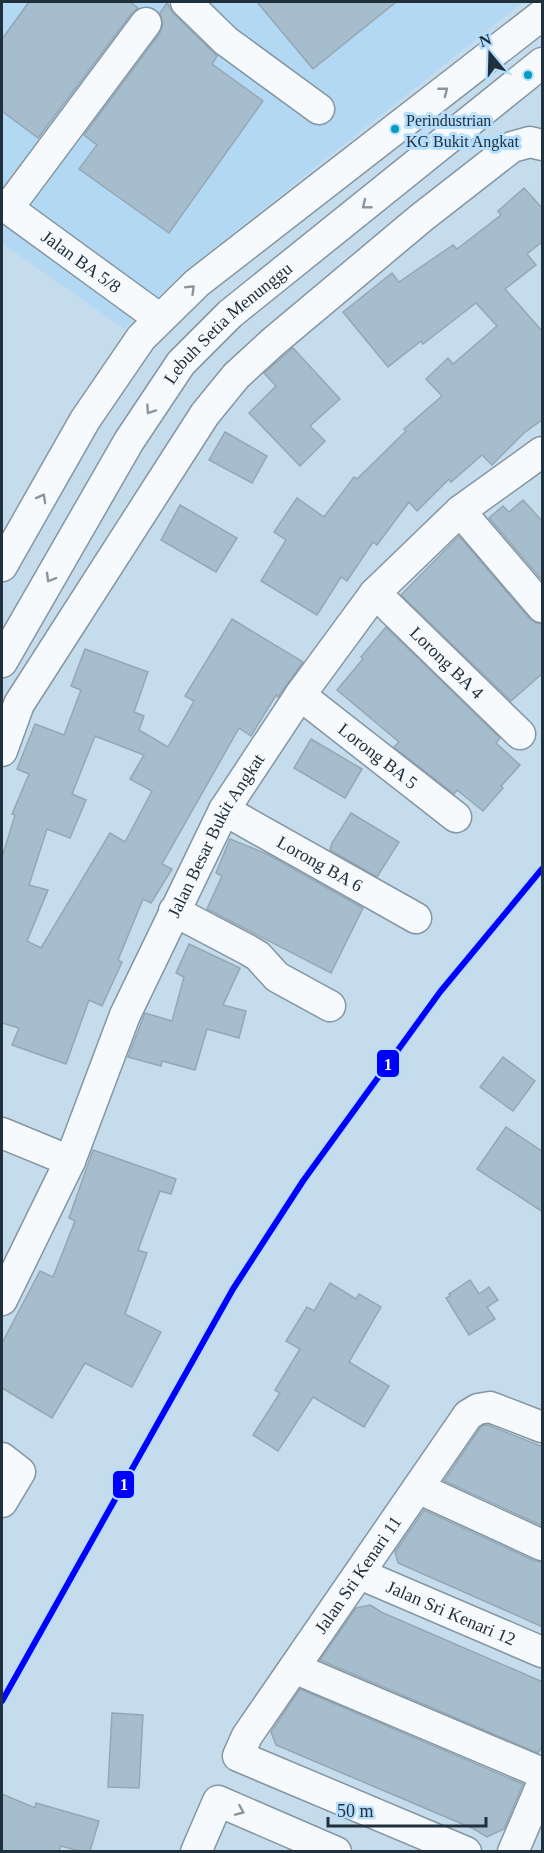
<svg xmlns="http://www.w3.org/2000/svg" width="544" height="1853" viewBox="0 0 544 1853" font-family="Georgia,serif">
<rect width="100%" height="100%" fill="#c5dced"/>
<polygon fill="#b3d8f3" points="2,2 523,2 185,271 124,329 2,243"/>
<g fill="#a6bdce" stroke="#95a7b4" stroke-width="1.5" fill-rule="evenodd">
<polygon points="29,2 130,2 138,8 132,13 38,138 2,111 2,39"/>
<polygon points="257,2 396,2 313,69"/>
<polygon points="167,3 174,14 217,56 212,64 263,101 169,233 79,169 97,145 84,135 160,33 163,24 160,13"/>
<polygon points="524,188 543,209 543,241 527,254 536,265 505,289 543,332 543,419 524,433 492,465 482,455 451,482 449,479 417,511 409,502 377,545 373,542 347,581 341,577 317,615 261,581 286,540 274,532 297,498 324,517 354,477 357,479 406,431 404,429 442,396 426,379 448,358 453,364 497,326 476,303 423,344 421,341 388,367 343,312 392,273 399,282 453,245 457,249 501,215 498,211"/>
<polygon points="293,348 340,399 310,426 325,441 300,466 249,413 276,386 264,373"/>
<polygon points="225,432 267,456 252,483 209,460"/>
<polygon points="523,500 543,522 543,581 489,518 503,506 509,512"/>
<polygon points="180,505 237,538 216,572 161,540"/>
<polygon points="459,536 529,618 536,623 543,624 543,673 511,701 401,595"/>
<path d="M232 619 303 662 278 697 276 695 251 736 239 728 162 864 172 869 151 903 143 899 118 960 122 962 102 1006 89 1000 66 1064 12 1045 19 1028 2 1023V857L15 815 12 814 29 774 17 769 35 724 64 735 81 690 71 686 85 649 148 672 134 712 144 716 139 730 168 747 194 701 185 696ZM95 736 144 755 130 779 152 791 125 842 110 833 41 948 27 941 48 890 29 885 47 829 70 838 86 800 72 794Z"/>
<polygon points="386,627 500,738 496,743 520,765 501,786 503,788 483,811 457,790 454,794 394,747 399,742 337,690 363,659 361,657"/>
<polygon points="311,739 362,769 345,798 294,768"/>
<polygon points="351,813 399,842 377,877 330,850 332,843"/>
<polygon points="230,839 267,854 363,908 331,973 207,909 222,876 216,873"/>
<polygon points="189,944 240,968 223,1005 246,1011 239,1038 207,1029 195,1070 162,1061 161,1066 128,1057 145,1013 172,1021 184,977 176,973"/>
<polygon points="503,1057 535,1081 513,1111 480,1087"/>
<polygon points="506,1127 543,1152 543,1212 477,1169"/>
<polygon points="93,1150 176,1179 171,1194 160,1191 138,1250 147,1253 125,1314 161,1332 132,1387 85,1363 52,1418 2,1388 2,1343 40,1271 53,1277 75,1221 69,1218"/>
<polygon points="470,1280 479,1294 489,1287 498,1300 487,1307 495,1319 469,1335 446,1298 450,1296 449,1294"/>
<polygon points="330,1283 356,1299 359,1294 381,1307 349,1362 389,1386 364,1427 313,1397 278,1451 253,1435 280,1393 275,1390 300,1349 286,1341 307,1307 314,1311"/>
<polygon points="484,1425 488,1425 543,1447 543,1526 444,1481 480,1428"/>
<polygon points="424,1510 535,1561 543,1562 543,1627 398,1563 395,1552"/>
<polygon points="370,1605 381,1612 543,1682 543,1745 538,1753 320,1660 356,1608"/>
<polygon points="300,1689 523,1784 504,1829 487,1837 474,1829 276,1745 271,1732"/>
<polygon points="112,1713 143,1715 139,1788 108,1787"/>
<polygon points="2,1794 35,1808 36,1803 99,1821 90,1851 79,1851 61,1846 59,1851 2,1851"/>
</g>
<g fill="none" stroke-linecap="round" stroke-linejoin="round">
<defs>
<g id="minor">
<polyline points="186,2 226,41 319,109"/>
<path id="s1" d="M2 204 160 319"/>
<polyline points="8,208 146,23"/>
<polyline points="460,511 542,607"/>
<polyline points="2,566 85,420 141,338 197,283 542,15"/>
<path id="s2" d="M375 593 520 734"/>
<path id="s3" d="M2 662 129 441 181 363 230 314 542 63"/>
<path id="s4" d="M300 695 456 817"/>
<polyline points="2,751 19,704 205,414 236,376 273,342 421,218 512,147 530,142 542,145"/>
<path id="s5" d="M224 810 416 918"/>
<polyline points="174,911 248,950 258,956 277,977 330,1006"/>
<polyline points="2,1133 70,1161"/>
<path id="s6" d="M2 1300 70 1161 125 1015 224 810 300 695 375 593 460 511 542 452"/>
<polyline points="2,1458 20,1472 2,1502"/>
<polyline points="418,1488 542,1545"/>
<path id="s7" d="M360 1574 542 1652"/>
<polyline points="294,1668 542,1773"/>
<polyline points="196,1852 218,1801 336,1852"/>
<path id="s8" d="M466 1852 238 1756 247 1736 468 1415 478 1409 490 1407 542 1427"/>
<polyline points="513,1852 542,1784"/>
</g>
</defs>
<use href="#minor" stroke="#8496a2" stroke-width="33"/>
<use href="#minor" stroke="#f6fafc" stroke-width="30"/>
<defs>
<polyline id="rail-1" points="2,1701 233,1289 303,1181 440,992 542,869"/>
</defs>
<use href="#rail-1" stroke="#b5defd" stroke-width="10"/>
<use href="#rail-1" stroke="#00f" stroke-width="6"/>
</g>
<defs><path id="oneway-chevron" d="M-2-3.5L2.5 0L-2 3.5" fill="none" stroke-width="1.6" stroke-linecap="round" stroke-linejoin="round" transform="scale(1.5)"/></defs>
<g stroke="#8b959c">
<use href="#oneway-chevron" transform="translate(444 91) rotate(-38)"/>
<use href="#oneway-chevron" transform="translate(366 205) rotate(141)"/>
<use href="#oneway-chevron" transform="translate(191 289) rotate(-44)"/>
<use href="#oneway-chevron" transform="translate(150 410) rotate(124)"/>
<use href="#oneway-chevron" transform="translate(42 498) rotate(-61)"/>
<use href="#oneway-chevron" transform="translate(50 578) rotate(120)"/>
<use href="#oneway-chevron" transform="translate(240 1811) rotate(23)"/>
</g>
<g fill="#039dbf" stroke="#b5defd" stroke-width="2">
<circle cx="528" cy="75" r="5"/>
<circle cx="395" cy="129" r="5"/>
</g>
<g text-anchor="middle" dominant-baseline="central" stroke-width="6" stroke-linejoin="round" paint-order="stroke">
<g font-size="16" fill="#20303c" stroke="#b5defd" text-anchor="start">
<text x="406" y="120">Perindustrian<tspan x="406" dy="21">KG Bukit Angkat</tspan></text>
</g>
<g font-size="18" fill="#20303c" stroke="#b5defd">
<text stroke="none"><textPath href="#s1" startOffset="98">Jalan BA 5/8</textPath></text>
<text stroke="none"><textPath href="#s3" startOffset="410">Lebuh Setia Menunggu</textPath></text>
<text stroke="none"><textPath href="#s2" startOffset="100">Lorong BA 4</textPath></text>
<text stroke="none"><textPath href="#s4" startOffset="99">Lorong BA 5</textPath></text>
<text stroke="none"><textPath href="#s6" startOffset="512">Jalan Besar Bukit Angkat</textPath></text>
<text stroke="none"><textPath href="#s5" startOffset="110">Lorong BA 6</textPath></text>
<text stroke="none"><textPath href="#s8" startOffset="465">Jalan Sri Kenari 11</textPath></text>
<text stroke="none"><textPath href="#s7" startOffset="99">Jalan Sri Kenari 12</textPath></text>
</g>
</g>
<g stroke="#b5defd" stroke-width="2">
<rect x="376" y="1049" width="24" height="29" rx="6" fill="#00f"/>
<rect x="112" y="1470" width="23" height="29" rx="6" fill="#00f"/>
</g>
<g font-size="16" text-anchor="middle" font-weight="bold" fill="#fff">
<text x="388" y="1070">1</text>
<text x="124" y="1490">1</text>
</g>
<rect width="544" height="1853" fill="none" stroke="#20303c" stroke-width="6"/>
<g transform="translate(490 54) rotate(341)" stroke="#b5defd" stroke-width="4.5" paint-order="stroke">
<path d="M0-4.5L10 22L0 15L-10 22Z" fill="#20303c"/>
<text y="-9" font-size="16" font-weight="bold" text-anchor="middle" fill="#20303c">N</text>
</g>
<path d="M328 1817v9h158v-9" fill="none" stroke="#20303c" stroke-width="3"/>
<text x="337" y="1817" font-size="18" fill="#20303c" stroke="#b5defd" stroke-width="4.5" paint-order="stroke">50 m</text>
</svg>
